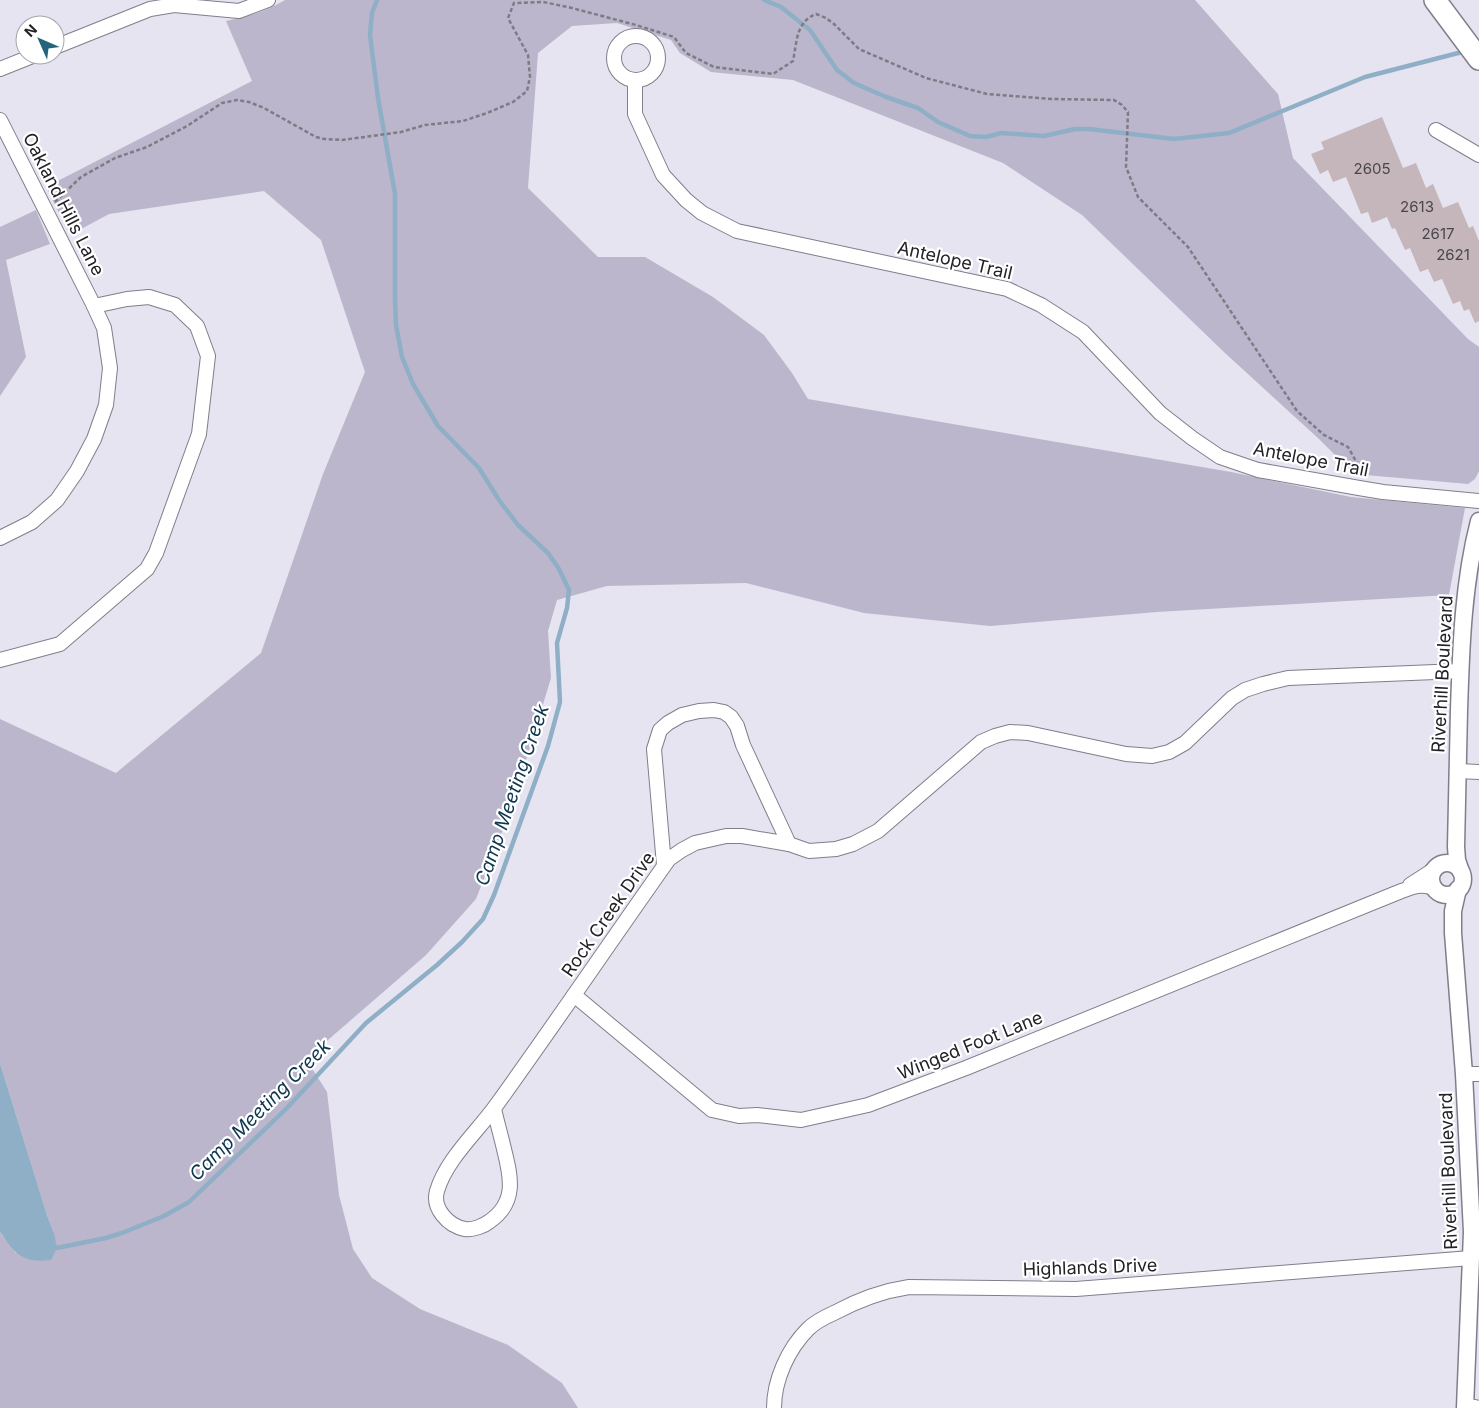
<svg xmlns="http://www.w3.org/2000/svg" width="1479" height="1408" viewBox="0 0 1479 1408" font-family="Inter,sans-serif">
<rect width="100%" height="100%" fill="#e6e4f0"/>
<g fill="#bbb6cb">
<path d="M285 0H1195L1278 94 1293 158 1468 339 1479 347V471L1475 479 1468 484 1354 474 1319 439 1225 353 1082 215 1003 163 793 80 711 72 680 53 671 40 617 23 572 26 538 53 528 188 598 257H645L713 297 764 335 792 373 808 399 1231 472 1351 497 1465 508 1449 595 1157 612 990 626 864 613 746 583 607 586 557 600 548 631 551 678 512 806 476 899 426 955 306 1059 327 1092 339 1195 353 1249 372 1278 420 1309 508 1345 562 1383 578 1408H0V1232L16 1253 54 1233 47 1215 0 1063V719L116 773 261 653 323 474 365 372 321 240 264 191 109 214 70 235 46 187 252 81 226 21C247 17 267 11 285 0Z"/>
<polygon points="36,210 50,244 6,260 26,357 0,396 0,227"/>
</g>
<path fill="#8fafc7" d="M0 1063 47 1215 54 1233 57 1248 51 1260C34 1262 21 1260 10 1246 6 1241 4 1236 0 1232Z"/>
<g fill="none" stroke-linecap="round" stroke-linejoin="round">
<g stroke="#8fafc7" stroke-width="4.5">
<polyline points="764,0 781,7 810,30 837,70 854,83 886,97 918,108 938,122 970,136 986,137 1001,133 1044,136 1075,129 1089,129 1174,139 1229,133 1365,77 1466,51"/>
<polyline points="54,1246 57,1248 106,1238 122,1233 164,1216 189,1202 287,1108 366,1023 437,965 462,942 483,919 494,895 548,746 560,702 557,643 567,608 569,590 559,569 548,553 518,525 499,500 479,468 438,426 413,384 402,357 396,325 395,299 395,194 378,98 370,35 372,13 377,0"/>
</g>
</g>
<polygon fill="#c4b6ba" points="1382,117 1403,168 1416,163 1426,188 1433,184 1443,208 1458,202 1469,228 1473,226 1479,241 1479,321 1475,323 1469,309 1464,311 1460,301 1453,304 1442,279 1434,282 1428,269 1420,272 1410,248 1405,250 1395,228 1392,229 1387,217 1372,223 1368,212 1361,214 1346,177 1333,182 1328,170 1320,174 1311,154 1324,149 1321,142"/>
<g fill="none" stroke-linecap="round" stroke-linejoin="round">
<defs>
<g id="minor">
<circle cx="636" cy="58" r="22"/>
<polyline points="55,47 150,9 174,5 239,11 268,0"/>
<polyline points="0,69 35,55"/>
<polyline points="635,81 635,114 663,175 686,200 702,213 737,231 1007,289 1041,305 1083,332 1160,413 1192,438 1220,457 1258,470 1359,488 1383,492 1479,501"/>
<polyline points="0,120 94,306"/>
<polyline points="1436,130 1479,155"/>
<polyline points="0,538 32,522 57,500 77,471 94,439 106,405 110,368 104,328 94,306 127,299 149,297 175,305 197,326 208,356 199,434 156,553 147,569 60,644 0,660"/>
<polyline points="1458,771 1479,772"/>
<polyline points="664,865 654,749 660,730 668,723 682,715 699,711 714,710 724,712 731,717 737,726 743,745 789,844"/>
<polyline points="1410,885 1435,869"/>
<path d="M574 995 712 1110 739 1116 757 1115 801 1120 868 1105 966 1068 1399 892C1412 887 1421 883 1434 888"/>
<polyline points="1464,1074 1479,1074"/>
<path d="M494 1109C497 1122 501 1136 504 1149 511 1177 517 1202 490 1221 484 1226 473 1230 465 1229 448 1226 432 1208 437 1191 446 1160 476 1133 495 1107 554 1025 611 941 669 859L682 850 695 843 726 836H742L789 844 809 851 836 849 853 844 878 831 981 742 995 736 1010 732 1028 733 1126 754 1152 756 1169 752 1185 743 1232 698 1245 690 1263 684 1288 678 1460 671"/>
<polyline points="1465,1405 1479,1408"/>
<path d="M774 1408C774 1380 788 1349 808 1329 815 1322 825 1317 834 1313 858 1300 882 1291 909 1287L1076 1289 1471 1258"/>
</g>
<g id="tertiary">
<circle cx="1447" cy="879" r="16"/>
<path d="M1461 872 1457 860 1456 847C1457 801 1458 756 1459 710 1461 647 1463 583 1479 521"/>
<polyline points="1458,889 1453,911 1453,933 1464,1074 1472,1232 1465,1408"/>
</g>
<polyline id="primary" points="1435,0 1479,59"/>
</defs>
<use href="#minor" stroke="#807e89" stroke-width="16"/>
<use href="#tertiary" stroke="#807e89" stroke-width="19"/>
<use href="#primary" stroke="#807e89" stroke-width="24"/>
<path stroke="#7d7c84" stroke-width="2.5" stroke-dasharray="4 2.5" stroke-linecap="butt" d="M55 202 81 177 115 158 147 147 187 126 222 103 237 100 249 102 264 108 316 137 324 139 342 140 401 132 425 125 463 121 487 113 513 102 527 91 530 77 528 55 508 18 514 3 543 2 568 7 636 25 674 37 686 53 714 67 773 74 793 61C797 41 796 22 816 14L826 18 834 24 859 49 926 78 987 94 1051 99 1114 100 1122 105 1128 112 1126 167 1138 197 1188 247 1297 411 1324 435 1348 447 1357 463 1358 474"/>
<use href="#minor" stroke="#fff" stroke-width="14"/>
<use href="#tertiary" stroke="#fff" stroke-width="16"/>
<use href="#primary" stroke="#fff" stroke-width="21"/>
</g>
<g text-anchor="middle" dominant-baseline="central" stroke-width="4.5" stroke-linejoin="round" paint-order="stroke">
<g font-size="15" fill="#4a464b">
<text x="1372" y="168">2605</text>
<text x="1417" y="206">2613</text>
<text x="1438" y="233">2617</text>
<text x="1453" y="254">2621</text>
</g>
<g font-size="18" fill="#222126" stroke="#fff">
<text transform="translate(64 204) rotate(63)">Oakland Hills Lane</text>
<text transform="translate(955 260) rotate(13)">Antelope Trail</text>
<text transform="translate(1311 459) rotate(11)">Antelope Trail</text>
<text transform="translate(1442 674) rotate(-87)">Riverhill Boulevard</text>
<text transform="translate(608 914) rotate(-55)">Rock Creek Drive</text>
<text transform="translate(970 1045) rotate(-22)">Winged Foot Lane</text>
<text transform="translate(1448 1171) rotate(-92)">Riverhill Boulevard</text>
<text transform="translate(1090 1267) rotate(-2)">Highlands Drive</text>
</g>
<g font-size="19" font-style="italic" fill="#0d364f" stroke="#fff">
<text transform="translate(512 795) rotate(-71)">Camp Meeting Creek</text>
<text transform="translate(260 1110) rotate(-45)">Camp Meeting Creek</text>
</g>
</g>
<g transform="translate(40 40) rotate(315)"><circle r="24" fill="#ffffff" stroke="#a7a6a8"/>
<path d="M0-4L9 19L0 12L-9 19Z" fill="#246579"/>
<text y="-8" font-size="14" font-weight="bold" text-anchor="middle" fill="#222126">N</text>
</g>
</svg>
